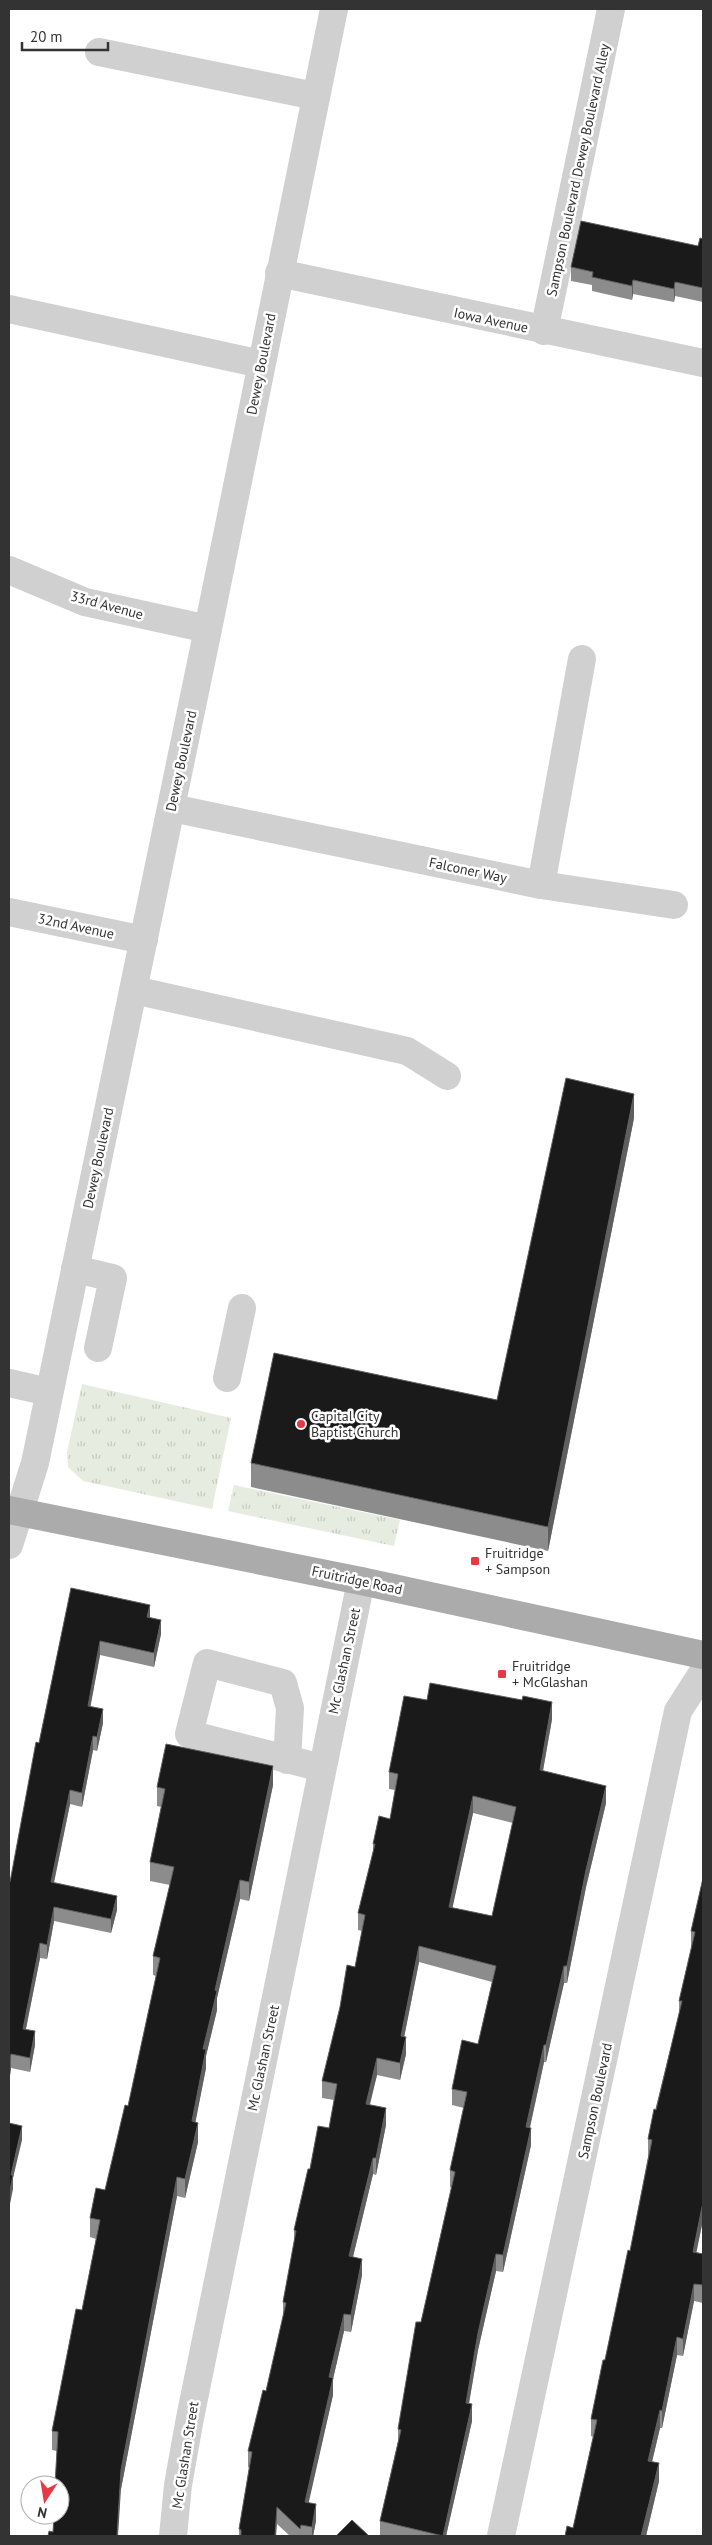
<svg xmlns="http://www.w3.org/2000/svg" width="712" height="2545" viewBox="0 0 712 2545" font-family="'PT Sans',sans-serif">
<defs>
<pattern id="grass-tufts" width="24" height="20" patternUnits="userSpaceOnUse" patternTransform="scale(1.25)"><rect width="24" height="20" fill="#e6ecdf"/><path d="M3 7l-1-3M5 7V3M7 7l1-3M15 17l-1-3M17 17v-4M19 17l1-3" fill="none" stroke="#c6cbc0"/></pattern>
</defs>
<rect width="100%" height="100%" fill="#fff"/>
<g fill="url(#grass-tufts)">
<polygon points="82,1384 231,1418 212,1509 83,1481 68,1467 67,1452"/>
<polygon points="234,1485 400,1520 394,1546 228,1511"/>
</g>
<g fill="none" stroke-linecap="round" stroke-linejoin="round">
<g stroke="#d0d0d0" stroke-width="28">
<polyline points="99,52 315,96"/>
<polyline points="279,273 703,363"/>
<polyline points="9,309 261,364"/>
<polyline points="544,331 611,9"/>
<polyline points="9,570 85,602 208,629"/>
<polyline points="172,808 541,885 582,659"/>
<polyline points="541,885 674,905"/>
<polyline points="9,912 144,940"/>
<polyline points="134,990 407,1051 447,1076"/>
<polyline points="75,1269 113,1278 98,1348"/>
<polyline points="227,1378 242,1308"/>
<polyline points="9,1383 49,1392"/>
<polyline points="9,1545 35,1463 208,629 334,9"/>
<polyline points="287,1760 290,1708 283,1683 207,1663 189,1734 322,1768"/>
<polyline points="173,2536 178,2485 190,2418 361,1581"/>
<polyline points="501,2536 678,1711 703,1672"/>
</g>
<polyline stroke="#ababab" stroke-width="28" points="9,1510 361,1581 703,1655"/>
</g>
<g fill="#8c8c8c" fill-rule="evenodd">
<polygon points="703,239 703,302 675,296 674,302 633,294 632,300 592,291 592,285 571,281 571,267 698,246"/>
<polygon points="634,1118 548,1551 251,1487 251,1463 497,1400"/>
<polygon points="71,1588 150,1618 161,1634 154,1667 100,1655 90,1706 103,1723 97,1751 93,1750 82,1807 70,1804 54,1883 117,1910 111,1933 54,1921 47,1959 40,1958 26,2029 35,2045 30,2072 11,2068 9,2083 9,1881 10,1882"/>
<path d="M427 1700 552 1719 543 1771 606 1803 586 1887 567 1983H564L546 2062H544L530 2128 531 2145 503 2272 496 2271 478 2350 469 2404 472 2421 446 2536H380V2521L398 2441V2429L421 2322 451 2188 450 2187V2170L464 2108 452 2105V2089L478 2044 492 1982 419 1962 404 2037 406 2054 400 2080 377 2075 369 2105 386 2125 376 2175 373 2174 353 2257 362 2275 351 2332 344 2331 333 2379V2395L308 2503 316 2521 313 2536H290L277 2524 276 2536H239V2529L249 2468 248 2467V2451L266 2391 283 2317V2302L294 2244V2230L310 2169 329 2128 334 2100 322 2098V2081L355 1967 362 1931 358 1930V1913L373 1852V1844L390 1819 395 1790 389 1789V1772ZM473 1813 513 1823 492 1916 452 1908Z"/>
<polygon points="273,1785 249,1901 240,1899 217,1998 217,2010 206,2056 206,2068 195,2122 198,2142 185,2198 177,2196 121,2489 53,2532 57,2451 52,2450 52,2431 82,2310 96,2239 90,2237 90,2218 105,2190 128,2106 156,1976 153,1975 153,1956 170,1885 150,1881 150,1862 161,1807 157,1806 157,1787"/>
<polygon points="703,1878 703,2220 696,2252 703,2254 703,2303 694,2301 683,2356 677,2355 662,2428 660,2428 652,2462 659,2481 646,2536 565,2536 573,2528 593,2437 591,2436 591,2419 630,2251 648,2157 648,2139 679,2014 679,2001 691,1949 691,1931"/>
</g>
<g fill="#5f5f5f">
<polygon points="633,280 633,294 632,300 632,286"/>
<polygon points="675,282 675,296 674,302 674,289"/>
<polygon points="634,1094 634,1118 548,1551 548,1527"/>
<polygon points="150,1605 150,1619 147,1617"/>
<polygon points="161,1620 161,1634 154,1667 154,1653"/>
<polygon points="100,1641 100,1655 88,1720 88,1706"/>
<polygon points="552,1702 552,1719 540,1787 540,1770"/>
<polygon points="103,1709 103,1723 97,1751 97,1737"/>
<polygon points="93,1736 93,1750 82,1807 82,1793"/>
<polygon points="273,1766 273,1785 249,1901 249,1882"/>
<polygon points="606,1786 606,1803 586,1887 567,1983 567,1966 586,1870"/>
<polygon points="70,1790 70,1804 51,1896 51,1882"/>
<polygon points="473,1796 473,1813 449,1924 449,1907"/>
<polygon points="240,1880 240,1899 217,1998 217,2010 206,2056 206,2068 192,2140 192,2121 203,2049 215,1990"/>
<polygon points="117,1896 117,1910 111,1933 111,1919"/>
<polygon points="54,1907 54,1921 47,1959 47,1945"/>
<polygon points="40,1943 40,1958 23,2043 23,2029"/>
<polygon points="419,1946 419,1962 401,2053 401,2036"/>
<polygon points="564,1966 564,1983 546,2062 546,2045"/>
<polygon points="35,2031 35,2045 30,2072 30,2058"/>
<polygon points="406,2037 406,2054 400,2080 400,2063"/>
<polygon points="544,2045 544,2062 526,2144 526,2127"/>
<polygon points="11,2054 11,2068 9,2083 9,2069"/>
<polygon points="377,2058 377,2075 366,2121 366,2104"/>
<polygon points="386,2108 386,2125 376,2175 376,2158"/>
<polygon points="198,2123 198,2142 185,2198 185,2179"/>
<polygon points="22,2126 22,2140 13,2178 13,2189 9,2209 9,2195 11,2175"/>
<polygon points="531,2128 531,2145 503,2272 503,2255"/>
<polygon points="373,2158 373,2174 349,2273 349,2256"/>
<polygon points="177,2177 177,2196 121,2489 118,2536 117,2536 121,2470"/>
<polygon points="703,2202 703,2220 693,2269 693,2252"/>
<polygon points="496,2254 496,2271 478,2350 466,2420 466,2403 478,2333"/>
<polygon points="362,2259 362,2275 351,2332 351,2315"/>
<polygon points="694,2284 694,2301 683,2356 683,2339"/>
<polygon points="344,2314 344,2331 333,2379 333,2395 305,2519 305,2502 329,2377"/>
<polygon points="677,2337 677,2355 662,2428 662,2411"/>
<polygon points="472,2404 472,2421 446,2536 443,2536"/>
<polygon points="660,2410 660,2428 648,2478 648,2461"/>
<polygon points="659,2463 659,2481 646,2536 641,2536"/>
<polygon points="316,2504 316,2521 313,2536 312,2536 312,2527"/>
<polygon points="277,2507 276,2536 275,2536"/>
</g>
<g fill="#1a1a1a" stroke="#5f5f5f" fill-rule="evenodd">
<polygon points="581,221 698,246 700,238 703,239 703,288 675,282 674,289 633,280 632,286 592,277 593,272 571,267"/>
<polygon points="566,1078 634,1094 548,1527 251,1463 274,1353 497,1400"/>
<polygon points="71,1588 150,1605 147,1617 161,1620 154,1653 100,1641 88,1706 103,1709 97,1737 93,1736 82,1793 70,1790 51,1882 117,1896 111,1919 54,1907 47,1945 40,1943 23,2029 35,2031 30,2058 11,2054 9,2069 9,1881 10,1882 36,1742 39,1743"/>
<path d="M430 1683 522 1700 523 1696 552 1702 540 1770 606 1786 586 1870 567 1966H564L546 2045H544L526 2127 531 2128 503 2255 496 2254 478 2333 466 2403 472 2404 443 2536 380 2521 401 2430 398 2429 416 2322H421L455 2172 450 2170 467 2092 452 2089 462 2040 478 2044 496 1966 419 1946 401 2036 406 2037 400 2063 377 2058 366 2104 386 2108 376 2158H373L349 2256 362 2259 351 2315 344 2314 329 2377 333 2378 305 2502 316 2504 312 2527 301 2525 300 2529 277 2507 275 2536H241V2530L239 2529 252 2452 248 2451 263 2390 266 2391 286 2303 283 2302 296 2231 294 2230 308 2169H310L318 2126 329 2128 337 2084 322 2081 340 2007 347 1965 355 1967 365 1915 358 1913 375 1844H373L379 1816 390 1819 398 1774 389 1772 404 1696 427 1700ZM473 1796 516 1807 492 1916 449 1907Z"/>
<polygon points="166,1744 273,1766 249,1882 240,1880 215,1990 217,1991 203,2049 206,2049 192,2121 198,2123 185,2179 177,2177 121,2470 117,2536 48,2536 49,2531 53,2532 54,2515 60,2515 60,2485 55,2485 58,2432 52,2431 76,2309 82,2310 100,2220 90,2218 96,2188 105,2190 125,2105 128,2106 160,1958 153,1956 174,1867 150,1862 165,1789 157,1787"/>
<polygon points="703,1878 703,2202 693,2252 703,2254 703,2285 694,2284 683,2339 677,2337 662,2411 660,2410 648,2461 659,2463 641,2536 565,2536 567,2526 573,2528 597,2420 591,2419 603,2360 605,2360 628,2250 630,2251 652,2140 648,2139 654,2109 656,2110 682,2001 679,2001 695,1932 691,1931"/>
<polygon points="9,2123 22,2126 11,2175 13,2175 9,2195"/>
<polygon points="352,2520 369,2536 336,2536"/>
</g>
<g fill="#e63946" stroke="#fff" stroke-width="2">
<circle cx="301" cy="1424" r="5"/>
<rect x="470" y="1556" width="10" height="10" rx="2.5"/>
<rect x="497" y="1669" width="10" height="10" rx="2.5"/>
</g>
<g text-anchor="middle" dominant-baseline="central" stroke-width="5" stroke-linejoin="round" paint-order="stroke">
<g font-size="14" fill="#333" stroke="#fff">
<text transform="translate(578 170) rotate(-78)">Sampson Boulevard Dewey Boulevard Alley</text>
<text transform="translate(491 320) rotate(12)">Iowa Avenue</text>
<text transform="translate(261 364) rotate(-79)">Dewey Boulevard</text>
<text transform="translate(107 605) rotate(15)">33rd Avenue</text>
<text transform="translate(181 761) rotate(-78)">Dewey Boulevard</text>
<text transform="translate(468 870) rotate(12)">Falconer Way</text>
<text transform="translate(76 926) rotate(12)">32nd Avenue</text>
<text transform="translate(98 1158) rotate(-78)">Dewey Boulevard</text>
<text transform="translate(357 1580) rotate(12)">Fruitridge Road</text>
<text transform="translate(344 1661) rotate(-78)">Mc Glashan Street</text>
<text transform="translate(263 2058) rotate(-78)">Mc Glashan Street</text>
<text transform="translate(595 2101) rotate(-78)">Sampson Boulevard</text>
<text transform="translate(185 2455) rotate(-81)">Mc Glashan Street</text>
</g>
<g font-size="14" fill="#333" stroke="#fff" text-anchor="start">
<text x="311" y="1416">Capital City<tspan x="311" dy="16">Baptist Church</tspan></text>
<text x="485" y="1553">Fruitridge<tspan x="485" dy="16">+ Sampson</tspan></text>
<text x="512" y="1666">Fruitridge<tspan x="512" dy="16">+ McGlashan</tspan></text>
</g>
</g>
<rect width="712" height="2545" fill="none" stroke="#333333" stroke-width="20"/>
<g transform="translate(45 2500) rotate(192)"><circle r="24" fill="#ffffff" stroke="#adadad"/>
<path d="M0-4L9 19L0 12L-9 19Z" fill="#e63946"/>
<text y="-8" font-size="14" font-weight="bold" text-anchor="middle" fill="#333333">N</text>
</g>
<path d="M22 42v8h86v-8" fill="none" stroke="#333333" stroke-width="2.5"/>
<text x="30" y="42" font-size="15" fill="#333333" stroke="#ffffff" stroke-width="4" paint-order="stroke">20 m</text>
</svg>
